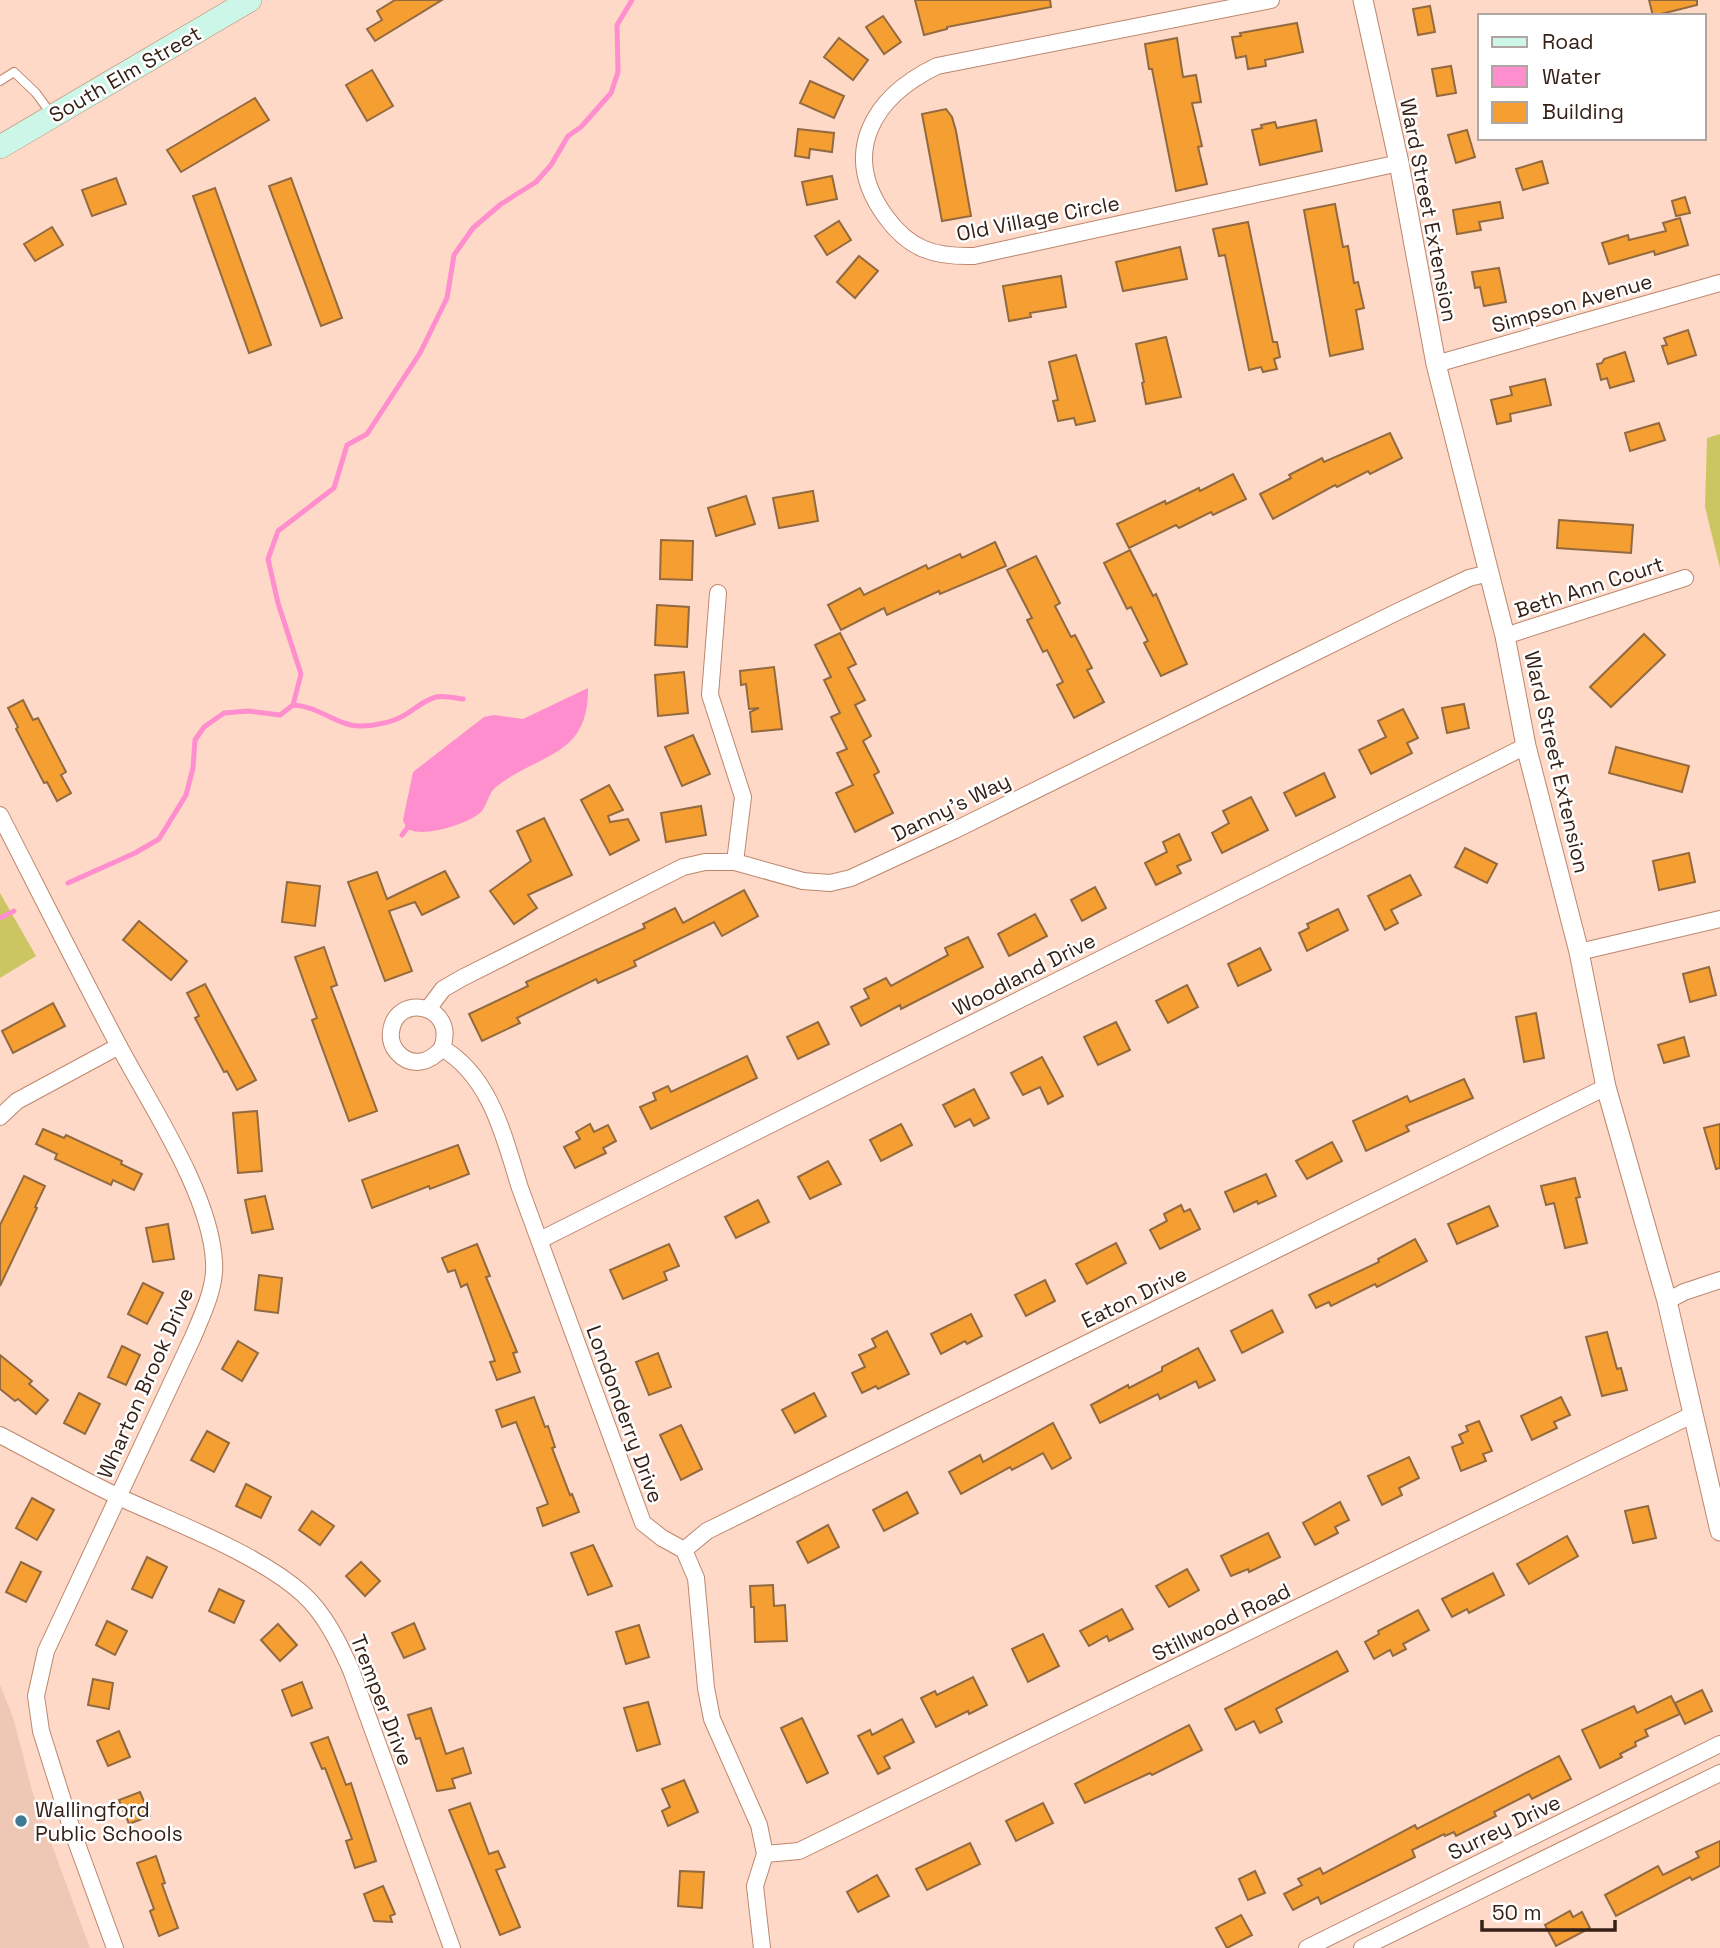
<svg xmlns="http://www.w3.org/2000/svg" width="1720" height="1948" viewBox="0 0 1720 1948" font-family="'Space Grotesk',sans-serif">
<rect width="100%" height="100%" fill="#fed9c8"/>
<polygon fill="#efc8b5" points="0,1685 13,1717 33,1794 90,1948 0,1948"/>
<g fill="#cbc662">
<polygon points="1720,434 1720,568 1705,507 1707,438"/>
<polygon points="0,893 36,956 0,978"/>
</g>
<path fill="#fe8ecd" d="M588 688C589 758 538 753 496 787 488 793 487 807 480 813 467 824 423 838 408 829 406 827 404 823 403 820L413 772 484 717 494 715 523 719Z"/>
<g fill="none" stroke-linecap="round" stroke-linejoin="round">
<g stroke="#fe8ecd" stroke-width="5">
<path d="M293 705C319 706 337 726 360 726 375 726 395 722 408 713 417 707 425 700 436 697 444 695 455 698 463 699"/>
<polyline points="402,835 411,823"/>
<polyline points="68,883 135,853 159,839 186,795 193,768 195,740 204,727 224,713 248,711 280,715 293,705 301,674 278,603 268,559 278,531 334,488 347,445 367,434 420,353 447,298 454,255 473,228 501,204 536,182 551,165 568,136 581,127 611,93 618,72 617,25 632,0"/>
<polyline points="0,918 14,911"/>
</g>
</g>
<g fill="#f59e32" stroke="#936a40" stroke-width="2">
<polygon points="395,0 442,0 375,41 367,29 382,20 377,11"/>
<polygon points="915,0 1050,0 1051,7 947,27 947,29 924,35"/>
<polygon points="1649,0 1697,0 1697,5 1653,16"/>
<polygon points="1430,6 1435,32 1418,35 1413,9"/>
<polygon points="883,16 901,42 884,54 866,27"/>
<polygon points="1297,23 1303,52 1265,60 1266,66 1248,69 1246,56 1236,58 1232,37 1241,36 1240,33"/>
<polygon points="839,38 868,60 853,80 824,57"/>
<polygon points="1177,38 1183,77 1196,75 1201,102 1192,103 1202,146 1198,147 1207,184 1176,191 1152,69 1149,69 1145,44"/>
<polygon points="1451,66 1456,93 1437,96 1432,69"/>
<polygon points="372,70 393,106 367,121 346,85"/>
<polygon points="810,81 844,96 834,118 800,103"/>
<polygon points="255,98 269,120 181,172 167,150"/>
<polygon points="946,109 952,117 956,131 971,216 942,221 922,114"/>
<polygon points="1316,120 1322,151 1260,165 1252,130 1262,128 1261,125 1275,122 1277,128"/>
<polygon points="798,129 834,133 832,152 810,149 809,158 795,156"/>
<polygon points="1467,130 1475,157 1456,163 1448,135"/>
<polygon points="1542,161 1548,183 1523,190 1516,169"/>
<polygon points="832,176 837,199 807,205 802,182"/>
<polygon points="116,178 126,204 92,216 82,190"/>
<polygon points="291,178 342,318 321,326 269,186"/>
<polygon points="215,188 271,345 249,353 193,196"/>
<polygon points="1685,197 1690,213 1676,216 1672,201"/>
<polygon points="1500,202 1503,218 1479,222 1481,230 1457,234 1453,210"/>
<polygon points="1335,204 1343,247 1348,246 1354,283 1358,282 1364,308 1356,310 1363,349 1330,356 1304,210"/>
<polygon points="1680,218 1688,245 1655,255 1654,251 1609,264 1602,243 1628,235 1629,240 1666,231 1663,223"/>
<polygon points="839,221 851,240 827,255 815,236"/>
<polygon points="1248,222 1273,342 1277,342 1280,357 1274,359 1277,369 1263,372 1261,367 1249,370 1225,255 1219,256 1213,229"/>
<polygon points="52,227 63,245 35,261 24,244"/>
<polygon points="1180,247 1187,279 1123,291 1116,262"/>
<polygon points="859,256 878,271 855,298 837,282"/>
<polygon points="1499,268 1506,302 1484,306 1480,287 1475,288 1472,272"/>
<polygon points="1061,276 1066,307 1030,313 1031,317 1009,321 1003,286"/>
<polygon points="1688,330 1696,355 1668,364 1662,346 1667,345 1664,338"/>
<polygon points="1166,337 1181,397 1146,404 1142,383 1144,382 1136,344"/>
<polygon points="1625,352 1634,381 1610,388 1607,378 1601,380 1597,364 1602,363 1604,359"/>
<polygon points="1076,355 1095,421 1076,425 1074,418 1058,421 1053,401 1058,400 1049,362"/>
<polygon points="1545,379 1551,405 1510,414 1511,421 1497,424 1491,400 1512,395 1510,387"/>
<polygon points="1659,423 1665,440 1630,451 1625,433"/>
<polygon points="1390,433 1402,458 1370,474 1368,471 1337,487 1335,485 1273,519 1260,494 1291,478 1289,475 1322,458 1324,462"/>
<polygon points="1233,474 1246,499 1213,515 1211,512 1179,528 1176,525 1129,548 1117,524 1165,501 1166,504 1199,488 1200,491"/>
<polygon points="813,491 818,521 779,528 773,498"/>
<polygon points="746,496 755,524 716,536 708,508"/>
<polygon points="1559,520 1633,525 1631,553 1557,548"/>
<polygon points="661,540 693,541 692,580 660,579"/>
<polygon points="995,542 1006,566 940,594 939,591 887,615 884,608 841,630 828,605 860,588 864,595 926,565 928,569 960,554 962,558"/>
<polygon points="1130,550 1153,596 1156,594 1187,664 1161,676 1144,643 1148,641 1131,607 1127,609 1104,563"/>
<polygon points="1036,556 1060,603 1055,606 1071,637 1075,635 1092,668 1087,670 1104,702 1074,718 1057,685 1063,682 1047,650 1043,652 1027,620 1032,618 1007,570"/>
<polygon points="657,605 689,607 687,647 655,645"/>
<polygon points="840,633 856,664 848,668 865,700 855,705 871,736 863,741 879,772 874,775 893,813 855,832 836,793 853,785 837,753 847,749 831,717 840,713 824,680 831,677 815,645"/>
<polygon points="1644,634 1665,655 1611,707 1590,687"/>
<polygon points="774,667 782,729 752,732 750,712 759,708 749,709 746,684 741,685 740,671"/>
<polygon points="684,672 688,713 658,716 655,675"/>
<polygon points="23,700 33,720 38,718 66,772 61,775 71,793 57,801 47,782 44,783 16,729 18,727 8,708"/>
<polygon points="1464,704 1469,728 1447,733 1442,708"/>
<polygon points="1403,709 1418,738 1407,743 1412,753 1371,774 1359,750 1386,737 1378,721"/>
<polygon points="693,735 710,774 682,786 665,747"/>
<polygon points="1616,747 1689,766 1682,792 1609,773"/>
<polygon points="1324,773 1335,797 1296,816 1284,793"/>
<polygon points="609,785 623,810 608,816 610,822 628,819 639,840 610,855 581,800"/>
<polygon points="1251,797 1268,830 1222,853 1212,833 1229,823 1223,811"/>
<polygon points="701,806 706,835 666,842 661,813"/>
<polygon points="544,818 572,875 528,895 537,908 514,924 490,891 531,861 517,831"/>
<polygon points="1179,834 1191,860 1177,866 1181,873 1156,885 1145,863 1167,852 1163,842"/>
<polygon points="1465,848 1497,864 1487,883 1455,867"/>
<polygon points="1689,853 1695,882 1659,890 1653,861"/>
<polygon points="445,871 459,897 422,915 415,902 389,911 412,971 385,981 348,882 377,872 387,899"/>
<polygon points="1410,875 1421,895 1391,910 1398,923 1385,930 1368,896"/>
<polygon points="287,882 320,886 315,926 282,922"/>
<polygon points="1095,887 1106,908 1082,921 1071,900"/>
<polygon points="744,890 758,916 722,936 714,922 634,961 636,966 598,983 596,979 517,1018 520,1023 482,1041 469,1014 528,986 526,982 645,928 643,924 675,908 683,923"/>
<polygon points="1338,909 1348,930 1307,951 1299,933 1309,928 1307,924"/>
<polygon points="1035,914 1047,936 1009,956 998,934"/>
<polygon points="139,921 187,961 171,980 123,940"/>
<polygon points="968,937 983,967 901,1009 900,1005 861,1026 851,1007 869,998 864,989 886,978 891,986 948,955 945,948"/>
<polygon points="324,947 337,985 331,987 377,1111 349,1121 312,1020 317,1018 295,957"/>
<polygon points="1260,948 1271,970 1238,986 1228,964"/>
<polygon points="1709,967 1716,995 1690,1002 1683,974"/>
<polygon points="205,984 256,1080 237,1090 227,1071 224,1072 195,1018 199,1016 187,993"/>
<polygon points="1187,985 1198,1007 1168,1023 1156,1001"/>
<polygon points="53,1003 65,1026 13,1053 2,1031"/>
<polygon points="1536,1013 1544,1058 1524,1062 1516,1017"/>
<polygon points="818,1022 829,1044 798,1059 787,1037"/>
<polygon points="1116,1022 1130,1050 1098,1065 1084,1037"/>
<polygon points="1684,1037 1689,1056 1664,1063 1658,1045"/>
<polygon points="747,1056 757,1078 651,1129 640,1107 656,1100 653,1093 668,1086 671,1092"/>
<polygon points="1042,1057 1063,1096 1048,1104 1040,1087 1023,1095 1011,1073"/>
<polygon points="1464,1079 1473,1098 1406,1126 1409,1131 1366,1151 1353,1121 1407,1096 1410,1102"/>
<polygon points="974,1089 989,1118 974,1126 970,1119 955,1127 943,1105"/>
<polygon points="257,1111 262,1171 238,1173 233,1113"/>
<polygon points="590,1124 594,1132 608,1125 616,1141 603,1148 606,1153 575,1168 564,1147 580,1139 576,1132"/>
<polygon points="901,1124 912,1145 881,1161 870,1140"/>
<polygon points="1720,1124 1720,1168 1716,1169 1704,1128"/>
<polygon points="43,1129 64,1138 66,1135 122,1161 121,1164 142,1174 134,1190 113,1180 111,1185 55,1159 57,1154 36,1144"/>
<polygon points="1332,1142 1342,1161 1307,1179 1296,1161"/>
<polygon points="458,1145 469,1174 430,1189 429,1186 372,1208 362,1180"/>
<polygon points="828,1161 841,1184 810,1199 798,1177"/>
<polygon points="1266,1174 1276,1196 1258,1204 1257,1201 1234,1212 1225,1192"/>
<polygon points="24,1176 45,1186 35,1207 37,1208 0,1286 0,1225"/>
<polygon points="1575,1178 1580,1197 1576,1198 1587,1243 1565,1248 1554,1203 1546,1205 1541,1186"/>
<polygon points="265,1196 273,1229 252,1233 245,1200"/>
<polygon points="758,1200 769,1222 736,1238 725,1217"/>
<polygon points="1181,1205 1184,1212 1190,1209 1200,1229 1160,1249 1150,1230 1167,1221 1164,1214"/>
<polygon points="1489,1206 1498,1226 1457,1244 1448,1224"/>
<polygon points="168,1224 174,1259 153,1262 146,1228"/>
<polygon points="1415,1239 1427,1261 1377,1287 1375,1284 1331,1306 1329,1302 1316,1308 1309,1295 1379,1262 1378,1259"/>
<polygon points="1116,1243 1126,1263 1087,1284 1076,1264"/>
<polygon points="477,1244 490,1276 486,1277 517,1352 513,1353 520,1372 497,1380 490,1362 495,1361 467,1284 461,1287 455,1270 448,1272 442,1258"/>
<polygon points="669,1244 679,1266 664,1272 667,1280 623,1299 610,1270"/>
<polygon points="259,1275 282,1278 278,1313 255,1310"/>
<polygon points="1045,1280 1055,1301 1026,1316 1015,1295"/>
<polygon points="143,1283 163,1293 147,1324 128,1314"/>
<polygon points="1272,1310 1283,1332 1242,1353 1231,1331"/>
<polygon points="971,1314 982,1336 967,1344 965,1341 941,1354 931,1334"/>
<polygon points="887,1331 909,1374 878,1389 876,1386 862,1393 852,1373 865,1367 859,1355 876,1347 872,1339"/>
<polygon points="1607,1332 1617,1369 1621,1368 1627,1390 1602,1396 1586,1337"/>
<polygon points="238,1341 258,1353 242,1381 222,1369"/>
<polygon points="122,1346 140,1355 126,1385 108,1377"/>
<polygon points="1198,1348 1215,1380 1199,1388 1196,1381 1160,1399 1158,1394 1100,1423 1091,1405 1128,1385 1129,1388 1162,1371 1162,1367"/>
<polygon points="658,1353 671,1387 649,1395 636,1362"/>
<polygon points="0,1355 32,1381 29,1384 48,1400 36,1414 18,1399 15,1401 0,1389"/>
<polygon points="79,1393 100,1404 85,1434 64,1423"/>
<polygon points="814,1393 826,1416 795,1433 782,1410"/>
<polygon points="534,1397 545,1427 548,1426 555,1447 552,1448 570,1495 572,1494 579,1512 543,1526 537,1508 548,1504 516,1422 502,1427 496,1410"/>
<polygon points="1561,1397 1570,1415 1554,1422 1557,1428 1532,1440 1521,1416"/>
<polygon points="1479,1421 1492,1451 1483,1454 1486,1461 1461,1471 1452,1447 1463,1443 1459,1435 1468,1431 1466,1426"/>
<polygon points="1053,1423 1071,1458 1052,1469 1043,1453 1012,1470 1010,1467 961,1494 949,1472 980,1455 983,1462"/>
<polygon points="681,1425 702,1469 681,1480 660,1435"/>
<polygon points="207,1431 229,1443 214,1472 191,1460"/>
<polygon points="1409,1457 1419,1478 1399,1488 1402,1495 1382,1505 1368,1476"/>
<polygon points="246,1484 271,1497 261,1518 236,1506"/>
<polygon points="907,1492 918,1513 884,1531 873,1510"/>
<polygon points="32,1498 54,1510 37,1540 16,1528"/>
<polygon points="1340,1502 1349,1520 1335,1527 1338,1533 1315,1545 1303,1523"/>
<polygon points="1648,1506 1656,1538 1633,1543 1625,1511"/>
<polygon points="312,1511 334,1526 320,1545 299,1530"/>
<polygon points="828,1525 839,1547 808,1563 797,1542"/>
<polygon points="1268,1533 1280,1557 1249,1572 1248,1569 1231,1576 1221,1556"/>
<polygon points="1567,1536 1578,1556 1529,1584 1517,1564"/>
<polygon points="593,1545 612,1586 588,1595 571,1553"/>
<polygon points="147,1557 167,1567 152,1598 132,1589"/>
<polygon points="21,1562 41,1572 26,1602 6,1592"/>
<polygon points="361,1562 380,1581 365,1596 346,1576"/>
<polygon points="1187,1569 1199,1590 1169,1607 1156,1586"/>
<polygon points="1493,1573 1504,1595 1469,1613 1467,1609 1452,1617 1442,1599"/>
<polygon points="773,1585 774,1606 785,1605 787,1641 755,1642 754,1607 751,1607 750,1586"/>
<polygon points="219,1589 244,1601 234,1623 209,1611"/>
<polygon points="1122,1609 1133,1629 1109,1641 1107,1636 1089,1646 1080,1631"/>
<polygon points="1418,1610 1429,1630 1403,1644 1406,1649 1393,1656 1390,1650 1374,1659 1365,1642 1379,1634 1378,1631"/>
<polygon points="107,1621 127,1631 115,1655 96,1645"/>
<polygon points="414,1623 425,1649 404,1658 392,1633"/>
<polygon points="278,1624 297,1645 280,1661 261,1640"/>
<polygon points="639,1625 649,1657 626,1664 616,1632"/>
<polygon points="1043,1634 1059,1666 1028,1682 1012,1649"/>
<polygon points="1337,1651 1348,1671 1276,1709 1282,1722 1260,1733 1254,1721 1236,1730 1225,1709"/>
<polygon points="973,1677 987,1705 969,1714 968,1711 936,1727 921,1698 935,1691 937,1695"/>
<polygon points="93,1679 113,1683 109,1709 88,1705"/>
<polygon points="302,1682 312,1708 292,1716 282,1690"/>
<polygon points="1702,1690 1712,1711 1685,1724 1675,1703"/>
<polygon points="1671,1696 1680,1714 1645,1730 1648,1736 1635,1742 1636,1746 1620,1754 1622,1757 1600,1768 1582,1730 1634,1706 1637,1713"/>
<polygon points="648,1702 660,1744 637,1751 624,1708"/>
<polygon points="431,1708 446,1754 463,1748 471,1773 452,1779 455,1788 437,1791 420,1738 416,1739 408,1715"/>
<polygon points="802,1718 828,1773 807,1783 781,1728"/>
<polygon points="902,1719 914,1742 884,1757 890,1768 878,1774 858,1736 870,1730 872,1735"/>
<polygon points="1189,1725 1202,1750 1152,1775 1150,1773 1085,1803 1075,1784"/>
<polygon points="119,1731 130,1757 108,1766 97,1741"/>
<polygon points="328,1737 346,1785 351,1783 376,1861 355,1868 346,1841 352,1839 325,1768 322,1769 311,1743"/>
<polygon points="1559,1756 1571,1779 1532,1799 1529,1794 1494,1812 1496,1816 1456,1836 1454,1832 1445,1836 1444,1834 1412,1850 1415,1857 1321,1904 1318,1897 1293,1910 1284,1894 1302,1885 1298,1879 1320,1868 1323,1874 1415,1825 1417,1829"/>
<polygon points="684,1780 698,1812 668,1826 662,1811 670,1807 662,1789"/>
<polygon points="140,1792 150,1816 129,1824 119,1800"/>
<polygon points="470,1803 489,1854 498,1851 505,1867 496,1870 520,1927 500,1935 449,1810"/>
<polygon points="1043,1803 1053,1823 1016,1841 1006,1821"/>
<polygon points="1720,1841 1720,1866 1692,1880 1690,1877 1616,1916 1605,1895 1658,1866 1663,1875 1699,1857 1696,1852"/>
<polygon points="970,1843 980,1864 927,1890 916,1869"/>
<polygon points="156,1856 165,1883 162,1884 178,1928 159,1936 150,1911 154,1909 137,1863"/>
<polygon points="680,1871 704,1872 702,1908 678,1906"/>
<polygon points="1255,1871 1265,1893 1248,1900 1239,1879"/>
<polygon points="877,1875 889,1896 858,1912 847,1892"/>
<polygon points="383,1886 395,1914 390,1916 392,1922 374,1921 364,1894"/>
<polygon points="1570,1911 1573,1917 1582,1912 1590,1928 1556,1946 1545,1925"/>
<polygon points="1241,1915 1252,1935 1227,1948 1216,1928"/>
</g>
<g fill="none" stroke-linecap="round" stroke-linejoin="round">
<defs>
<polyline id="service" points="0,81 14,72 36,93 52,115"/>
<g id="minor">
<path d="M1271 0 937 66C873 97 839 153 886 217 910 250 935 257 974 256L1399 163"/>
<polyline points="1436,364 1720,283"/>
<polyline points="718,593 710,695 743,797 735,862"/>
<polyline points="1505,636 1685,578"/>
<path d="M0 815C40 893 79 971 120 1048 152 1108 210 1194 214 1261 216 1287 203 1313 193 1337L46 1651 36 1696 41 1731 73 1833 115 1948"/>
<polyline points="1579,952 1720,919"/>
<polyline points="428,1009 443,989 462,978 683,867 705,862 735,862 803,881 830,883 851,878 955,830 1399,611 1469,578 1489,573"/>
<path d="M442 1048C430 1063 411 1068 397 1052 392 1046 390 1039 391 1032 395 992 458 1004 442 1048 491 1077 504 1137 520 1188L643 1523 662 1538 684 1550 696 1578 706 1688 712 1719 759 1825 765 1854 755 1886 762 1948"/>
<polyline points="0,1117 17,1101 119,1046"/>
<polyline points="540,1240 1526,746"/>
<polyline points="1667,1301 1684,1292 1720,1280"/>
<path d="M0 1435C40 1456 79 1478 119 1497 175 1523 257 1553 303 1594 325 1614 339 1643 351 1670L452 1948"/>
<polyline points="684,1550 707,1531 1606,1087"/>
<polyline points="765,1854 799,1851 1692,1415"/>
<polyline points="1307,1948 1720,1744"/>
<polyline points="1362,1948 1720,1773"/>
</g>
<polyline id="tertiary" points="1363,0 1399,163 1436,364 1505,636 1526,746 1579,952 1606,1087 1667,1301 1720,1531"/>
<polyline id="secondary" points="0,147 250,0"/>
</defs>
<use href="#service" stroke="#bd866c" stroke-width="10"/>
<use href="#minor" stroke="#bd866c" stroke-width="18"/>
<use href="#tertiary" stroke="#bd866c" stroke-width="21"/>
<use href="#secondary" stroke="#bd866c" stroke-width="24"/>
<use href="#service" stroke="#fff" stroke-width="8"/>
<use href="#minor" stroke="#fff" stroke-width="16"/>
<use href="#tertiary" stroke="#fff" stroke-width="19"/>
<use href="#secondary" stroke="#ccf7e8" stroke-width="23"/>
</g>
<circle fill="#3f7a92" stroke="#fff" stroke-width="2.5" cx="21" cy="1821" r="7"/>
<g text-anchor="middle" dominant-baseline="central" stroke-width="5" stroke-linejoin="round" paint-order="stroke">
<g font-size="21" fill="#362116" stroke="#fff">
<text transform="translate(125 74) rotate(-30)">South Elm Street</text>
<text transform="translate(1429 210) rotate(79)">Ward Street Extension</text>
<text transform="translate(1038 218) rotate(-11)">Old Village Circle</text>
<text transform="translate(1572 303) rotate(-16)">Simpson Avenue</text>
<text transform="translate(1589 587) rotate(-18)">Beth Ann Court</text>
<text transform="translate(1557 762) rotate(77)">Ward Street Extension</text>
<text transform="translate(951 807) rotate(-26)">Danny's Way</text>
<text transform="translate(1024 974) rotate(-27)">Woodland Drive</text>
<text transform="translate(1134 1297) rotate(-26)">Eaton Drive</text>
<text transform="translate(145 1383) rotate(-66)">Wharton Brook Drive</text>
<text transform="translate(625 1414) rotate(70)">Londonderry Drive</text>
<text transform="translate(1221 1622) rotate(-26)">Stillwood Road</text>
<text transform="translate(382 1700) rotate(69)">Tremper Drive</text>
<text transform="translate(1504 1827) rotate(-26)">Surrey Drive</text>
</g>
<g font-size="21" fill="#362116" stroke="#fff" text-anchor="start">
<text x="35" y="1809">Wallingford<tspan x="35" dy="24">Public Schools</tspan></text>
</g>
</g>
<rect x="1478" y="14" width="228" height="126" fill="#ffffff" stroke="#afa6a2" stroke-width="2"/>
<rect x="1492" y="37" width="35" height="10" fill="#ccf7e8" stroke="#afa6a2" stroke-width="2"/>
<text x="1542" y="49" font-size="21" fill="#362116">Road</text>
<rect x="1492" y="66" width="35" height="21" fill="#fe8ecd" stroke="#afa6a2" stroke-width="2"/>
<text x="1542" y="84" font-size="21" fill="#362116">Water</text>
<rect x="1492" y="102" width="35" height="21" fill="#f59e32" stroke="#afa6a2" stroke-width="2"/>
<text x="1542" y="119" font-size="21" fill="#362116">Building</text>
<path d="M1482 1920v10h133v-10" fill="none" stroke="#362116" stroke-width="3.5"/>
<text x="1492" y="1920" font-size="21" fill="#362116" stroke="#ffffff" stroke-width="5" paint-order="stroke">50 m</text>
</svg>
